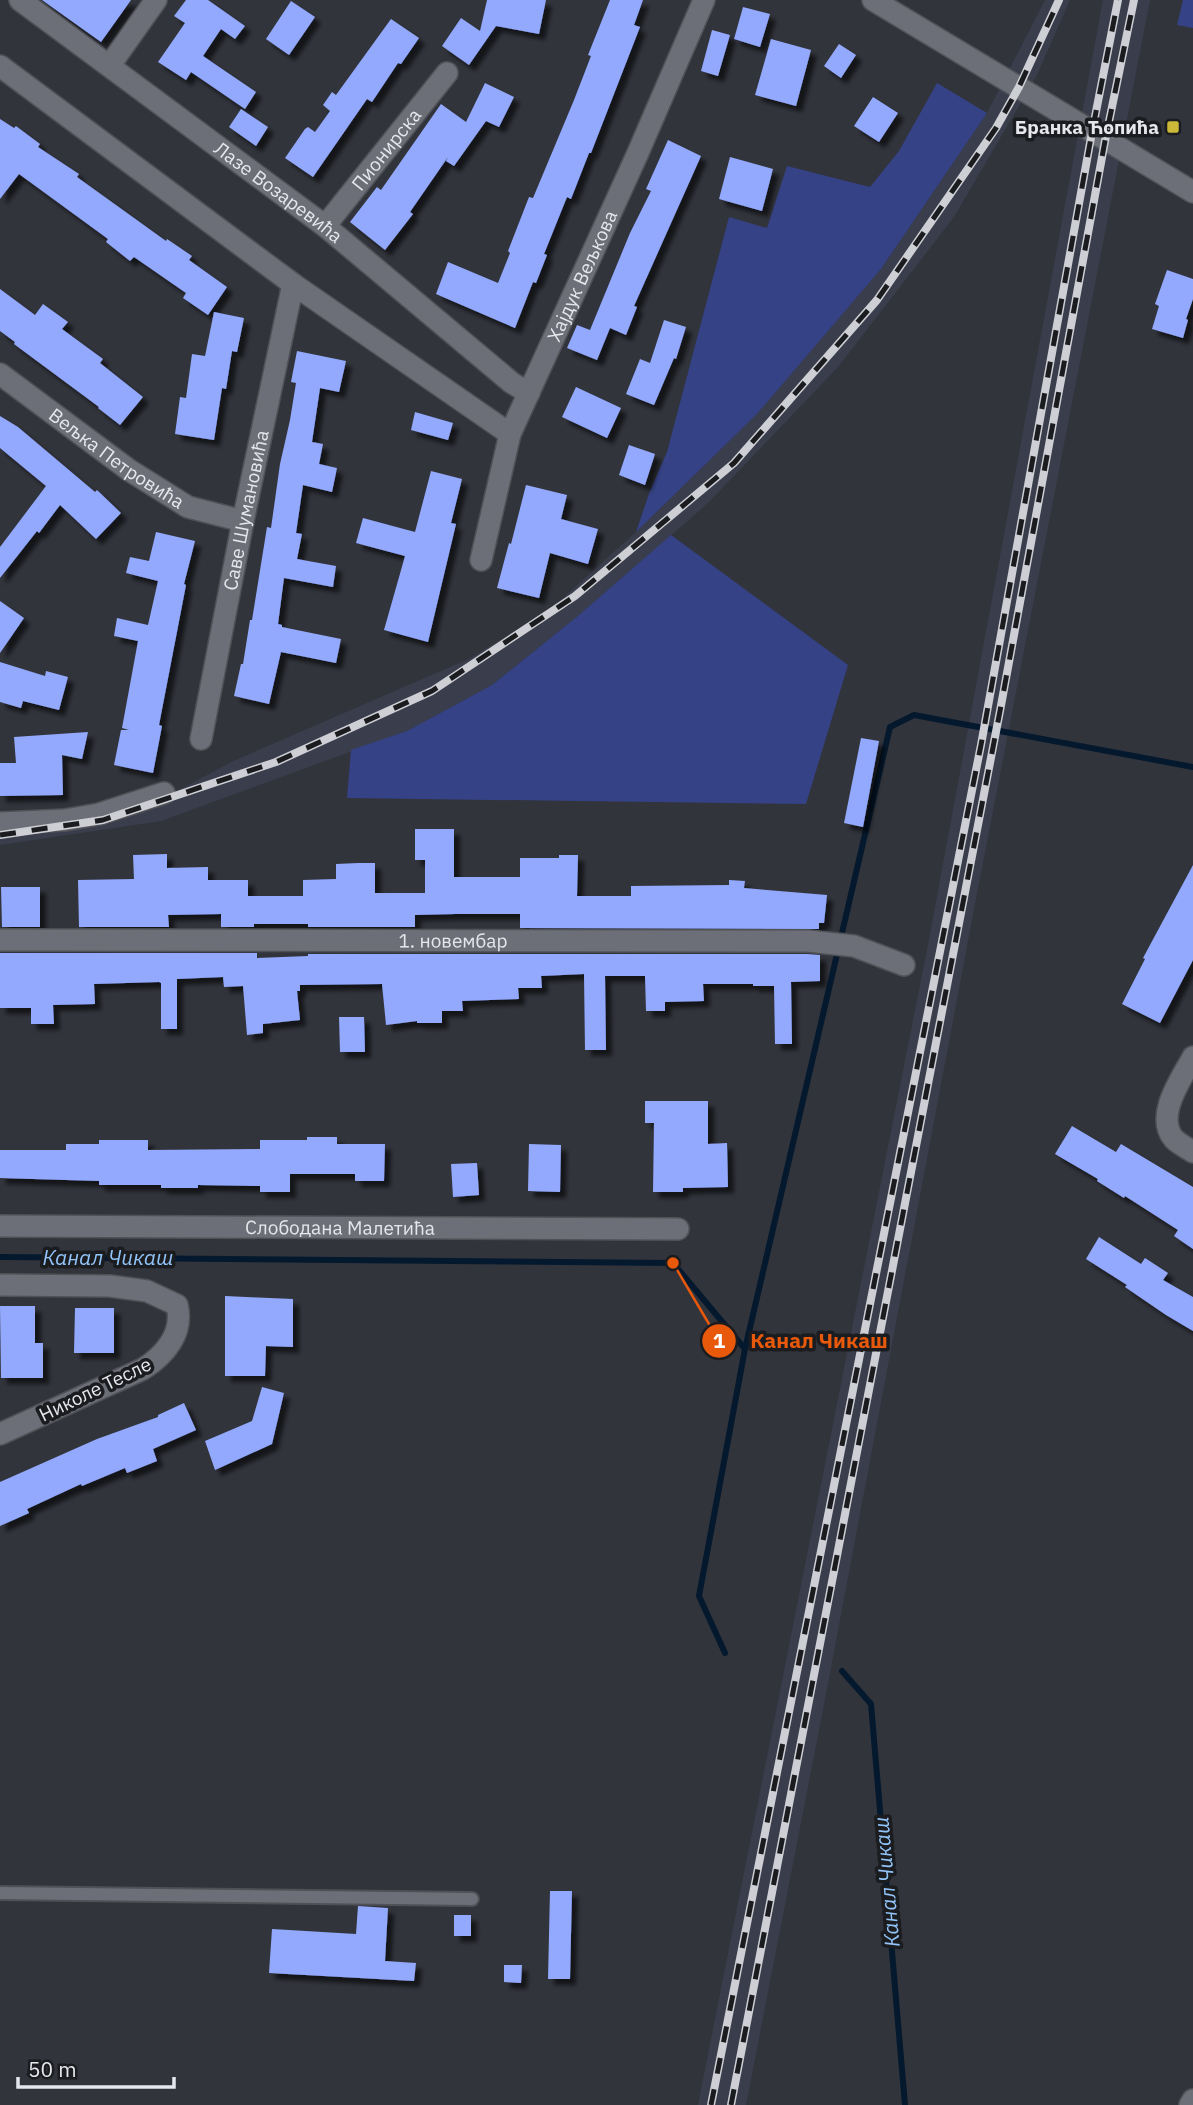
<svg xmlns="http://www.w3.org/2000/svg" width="1193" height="2105" font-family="'IBM Plex Sans',sans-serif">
<defs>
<filter id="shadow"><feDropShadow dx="6" dy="6" stdDeviation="2" flood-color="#0009"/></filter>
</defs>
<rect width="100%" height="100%" fill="#32343c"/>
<path fill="#3a3e4c" d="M1045,0H1070L1037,75L954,217L838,367L707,504L579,615L492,685L407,731L161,821L0,845V828L145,804L185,787L231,762L471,658L553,607L636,532L757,414L881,269L987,113Z
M1103,0H1150L974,909L826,1694L746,2105H698L928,945Z"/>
<path fill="#354285" d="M1183,0H1193V28L1177,25Z
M937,83L987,113L881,269L757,414L636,532L650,491L667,452L729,217L767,228L787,166L870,187L899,151Z
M671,535L848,665L806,804L347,798L351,750L407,731L492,685L579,615Z"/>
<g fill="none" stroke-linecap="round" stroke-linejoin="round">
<path stroke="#05192e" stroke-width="6" d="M0,1257L673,1263L745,1349L699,1596L725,1653
M745,1349L890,727L914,715L1193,767
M842,1671L871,1704L905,2105"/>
</g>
<path fill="#93a9fd" filter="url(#shadow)" d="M42,0H131L101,42Z
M186,0H208L245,26L235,39L221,29L203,56L256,92L245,109L191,72L186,80L158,62L185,23L174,16Z
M487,0H546L539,34L496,26L469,65L442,46L461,18L480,31Z
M610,0H643L634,25L640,27L591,153H589L571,199L567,197L544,254L547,255L536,283L533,282L515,328L436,294L448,262L498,283L510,253L508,251L529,197L533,198L574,100L591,56L588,55Z
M291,1L315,17L289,55L266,39Z
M743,7L770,14L760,47L734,39Z
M391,19L419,38L401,64L398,63L372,102L367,99L313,177L285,158L305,129L308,127L315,132L330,111L323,105L332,92L336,95Z
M712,30L730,35L718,76L701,71Z
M771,39L811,50L796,106L755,95Z
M839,44L856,55L841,78L824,66Z
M485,83L514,97L499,127L486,121L454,166L446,161L448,157L410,212L413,214L385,250L350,222L377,187L381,190L441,104L466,122Z
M873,97L898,113L879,142L854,126Z
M241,109L268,127L256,146L229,127Z
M0,119L14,128L16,126L40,144L38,147L79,174L77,177L166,241L167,239L192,256L189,260L227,287L208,315L183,298L186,293L134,257L130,261L106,242L108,239L19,174L0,199Z
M668,140L701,156L634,306L637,307L626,335L610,328L597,360L567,348L577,325L590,330L630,233L651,191L646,189Z
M730,157L773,169L762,211L719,199Z
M1167,270L1193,279V299L1186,319L1188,320L1183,338L1152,329L1159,306L1155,304Z
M0,289L35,315L43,304L68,322L62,329L103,359L100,363L143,397L120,425L98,408L99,407L14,344L15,342L0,331Z
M214,312L244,318L237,352L232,351L226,389L222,388L214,440L175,434L180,397L186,398L192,354L205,356Z
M664,320L686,327L676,359L674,358L654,405L626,394L640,359L650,363Z
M297,351L346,361L339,392L320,388L312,442L323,444L319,464L337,468L332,492L303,485L296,533L302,534L297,559L336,566L333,587L284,578L278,624L282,625V627L341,639L336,663L281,652L269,704L234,696L241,664H243L250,620H252L267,527L271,528L280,464L290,420L296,383L291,382Z
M576,387L621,408L607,438L562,417Z
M415,412L453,423L448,440L411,430Z
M0,416L18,427L95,492L97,490L121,513L96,539L60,505L39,533L37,531L0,578V547L46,486L0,448Z
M629,445L655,454L645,485L619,475Z
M431,471L462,479L451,523L456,524L428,642L384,630L405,556L356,543L363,518L415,532Z
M526,485L567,495L561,519L598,529L588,564L550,553L539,598L497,588L509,543L511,544Z
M156,532L195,541L184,584L186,585L159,725L162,726L153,773L114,765L121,730H129L122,728L138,641L114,636L117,618L148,625L158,581L126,573L130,557L149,561Z
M0,601L24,618L0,653Z
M0,662L45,676L46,671L68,677L59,710L23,701L21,708L0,702Z
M88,732L82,759L62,755L63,795L0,796V763H16L14,737Z
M861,738L879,741L863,827L844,823Z
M415,829H454V877H520V858H559V855H578L577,896H631V886L729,885V880L745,881L744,888L827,895L824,923H819V929L520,928V914H455L415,915V927H308V924H254V927H221V914L168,915L169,927H79L78,880L134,879L133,855L167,854V868L208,867V880H248V896H303V880L336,879V864L358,863H375V893H425V860H415Z
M1193,865V960L1160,1023L1122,1004L1145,959L1143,958Z
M1,887H40V927H2Z
M0,953H257V958L308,956V954H807L820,955V981L791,982L792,1044H775L774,986H753V984H703L704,1001L665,1002V1011H646L645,976H605L606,1050H585L584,974L541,976L542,988H518L519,999L462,1001L463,1011H442V1023H417V1021L386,1025L382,984L300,985V991H297L300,1020L263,1024V1033L247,1035L243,986L224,987L223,977L177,979V1029H161V983L159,982L94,984L95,1004L53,1005L54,1024H31V1008H0Z
M339,1017H364L365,1052H340Z
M645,1101H708V1144L727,1143L728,1187L683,1188V1192H653L654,1123H645Z
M1072,1126L1116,1152L1121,1144L1193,1187V1249L1174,1236L1178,1230L1125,1196L1124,1198L1097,1181L1098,1179L1055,1154Z
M307,1137H337V1144H385L384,1181H355V1174H290V1192H260V1186L198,1185V1188H161V1185H99V1181L0,1178V1150H66V1144H99V1140H148V1150L260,1149V1140H307Z
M529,1144L561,1145L560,1192L528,1191Z
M477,1163L479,1195L453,1197L451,1164Z
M1099,1237L1141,1264L1145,1258L1168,1273L1163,1280L1193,1297V1331L1166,1315L1125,1287L1127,1285L1086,1259Z
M225,1296L293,1299V1347L266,1346L265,1376H225Z
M0,1306H35V1343H43V1378H1Z
M75,1308H114V1353H74Z
M262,1387L284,1393L272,1444L215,1470L205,1441L252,1421Z
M184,1403L196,1430L153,1449L157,1461L127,1473L125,1468L82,1486L81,1484L27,1509L29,1513L0,1526V1482L97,1439L158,1417V1415Z
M550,1891H572L570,1979H548Z
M358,1906L388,1908L385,1961L416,1963L414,1981L269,1973L272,1929L356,1934Z
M454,1915H471V1936H454Z
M504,1965H522L521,1983L504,1982Z"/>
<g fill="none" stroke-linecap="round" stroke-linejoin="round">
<defs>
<path id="lane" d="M0,1893L472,1899"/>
<g id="street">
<path id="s1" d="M20,0L325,226L512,383L529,393"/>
<path d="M873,0L1193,192"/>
<path d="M110,65L156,0"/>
<path d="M0,66L293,284L510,434"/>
<path id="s2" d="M325,226L447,73"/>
<path id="s3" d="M0,374L129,470L188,507L243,521"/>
<path id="s4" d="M481,560L510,434L637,155L704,0"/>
<path id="s5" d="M201,739L243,521L293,284"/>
<path d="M0,823L65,820L99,814L164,793"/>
<path id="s6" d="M0,940L808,941L854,946L904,965"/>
<path d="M1193,1057C1182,1078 1154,1116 1174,1139C1179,1144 1187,1148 1193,1152"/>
<path id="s7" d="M0,1226L678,1229"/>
<path d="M0,1285L110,1286L147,1291L177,1305C184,1333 165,1355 143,1369L0,1434"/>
<path d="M1190,2105L1193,2100"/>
</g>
</defs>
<use href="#lane" stroke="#4f5157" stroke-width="16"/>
<use href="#street" stroke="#4f5157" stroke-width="24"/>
<use href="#lane" stroke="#6d6f78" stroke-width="12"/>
<use href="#street" stroke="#6d6f78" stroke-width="21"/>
<defs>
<path id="rail" d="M0,835L103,820L276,762L432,691L575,596L734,463L877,300L996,128L1019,87L1059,0
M711,2105L981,745L1092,132L1118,0
M731,2105L1000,711L1105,141L1134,0"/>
</defs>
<use href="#rail" stroke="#cdcfd4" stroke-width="8"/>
<use href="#rail" stroke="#1b1c1f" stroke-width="5" stroke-dasharray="16" stroke-linecap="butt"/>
</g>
<rect fill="#ccb939" stroke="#1b1c1f" stroke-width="2.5" x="1166" y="120" width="14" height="14" rx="3.5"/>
<g text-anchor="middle" stroke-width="7" stroke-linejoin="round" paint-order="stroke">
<g font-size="19" font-weight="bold" fill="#e5e7ec" stroke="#1b1c1f" text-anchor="end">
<text x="1159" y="134">Бранка Ћопића</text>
</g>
<g font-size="19" fill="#e5e7ec" stroke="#1b1c1f">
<text dy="7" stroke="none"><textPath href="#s2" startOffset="98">Пионирска</textPath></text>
<text dy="7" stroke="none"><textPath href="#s1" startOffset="322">Лазе Возаревића</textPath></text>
<text dy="7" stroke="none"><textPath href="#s4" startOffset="303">Хајдук Вељкова</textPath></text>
<text dy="7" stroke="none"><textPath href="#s3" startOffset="144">Вељка Петровића</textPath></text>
<text dy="7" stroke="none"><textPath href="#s5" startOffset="233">Саве Шумановића</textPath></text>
<text dy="7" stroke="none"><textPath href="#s6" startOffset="453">1. новембар</textPath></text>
<text dy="7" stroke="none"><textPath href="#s7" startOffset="340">Слободана Малетића</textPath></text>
<text transform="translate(95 1389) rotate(-26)" y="7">Николе Тесле</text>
</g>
<g font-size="21" font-style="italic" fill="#92c4f9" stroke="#1b1c1f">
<text x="108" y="1265">Канал Чикаш</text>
<text transform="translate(887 1882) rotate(-95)" y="7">Канал Чикаш</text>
</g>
</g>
<path fill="none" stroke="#e8590c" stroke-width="2.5" d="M673 1263L719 1341"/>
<g fill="#e8590c" stroke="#1b1c1f" stroke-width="2.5">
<circle cx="673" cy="1263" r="7"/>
<circle cx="719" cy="1341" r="18"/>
</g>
<g font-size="21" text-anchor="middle" font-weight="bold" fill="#fff">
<text x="719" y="1348">1</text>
</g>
<g font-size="21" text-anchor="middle" font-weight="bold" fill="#e8590c" stroke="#1b1c1f" stroke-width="7" stroke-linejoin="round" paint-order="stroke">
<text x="819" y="1348">Канал Чикаш</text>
</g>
<path d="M18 2077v10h156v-10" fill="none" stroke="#e5e7ec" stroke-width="3.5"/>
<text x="28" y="2077" font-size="21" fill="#e5e7ec" stroke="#1b1c1f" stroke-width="5" paint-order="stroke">50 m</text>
</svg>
